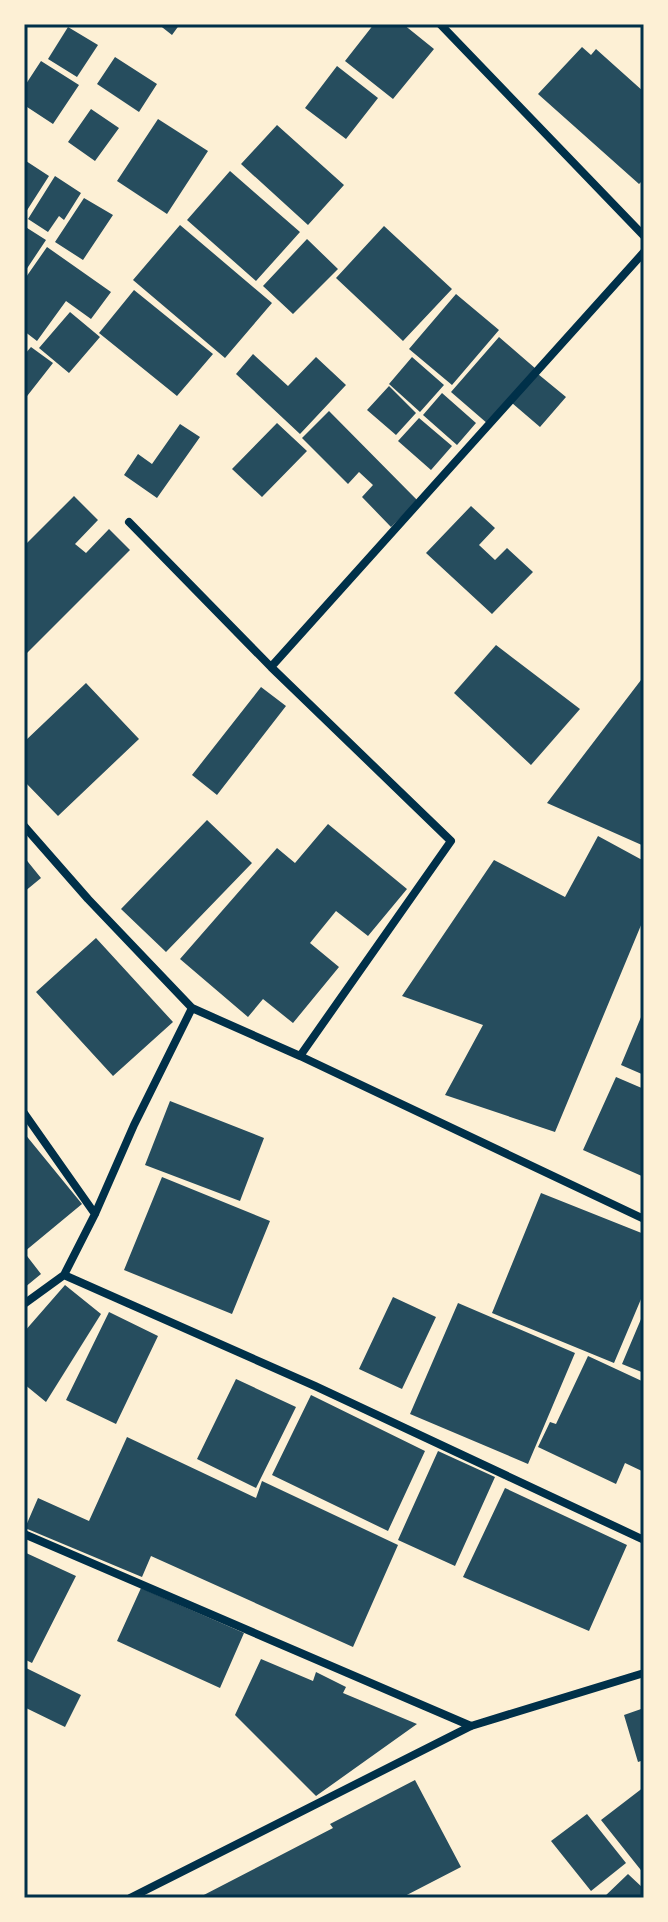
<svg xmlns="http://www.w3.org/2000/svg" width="668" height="1922" font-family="Inter,sans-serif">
<rect width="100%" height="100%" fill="#fdf0d5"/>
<path fill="#264d5e" d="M158,24H180L172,35Z
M374,24H403L434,49L393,99L345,61Z
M68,27L98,45L77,77L48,59Z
M582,47L591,55L596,49L644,92V179L639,184L538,94Z
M115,57L157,84L139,112L97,84Z
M41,61L79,85L53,124L24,105V87Z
M337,66L378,98L346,139L305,108Z
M91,109L119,128L95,161L68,142Z
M158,119L208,151L167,214L117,181Z
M277,125L344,185L308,225L241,164Z
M26,161L49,176L24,215V164Z
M230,171L300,232L256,281L187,220Z
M55,176L81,193L64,220L59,216L48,232L28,219Z
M84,198L113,215L83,260L55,242Z
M180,225L272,303L225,358L133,280Z
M24,226L46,240L24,273Z
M384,226L452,289L403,341L336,278Z
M307,239L338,269L293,314L263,286Z
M47,247L111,292L91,319L66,301L37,341L24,331V280Z
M134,290L213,354L177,396L99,333Z
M456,294L499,330L452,385L409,349Z
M70,312L100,337L69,373L39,348Z
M499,337L536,369L488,424L451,392Z
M31,347L53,363L24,400V355Z
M253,354L288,386L316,357L346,385L300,434L236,374Z
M412,357L444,385L420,412L389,384Z
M538,374L566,397L540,427L512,403Z
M389,386L416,413L396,435L367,410Z
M442,393L476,423L457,445L423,415Z
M329,411L418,501L391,527L362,497L373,485L359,472L348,484L302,438Z
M419,418L452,446L431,470L398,441Z
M277,423L307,451L262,497L232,469Z
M180,424L200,437L157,498L124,475L138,454L152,464Z
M74,496L98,520L75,544L86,553L109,529L130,550L24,656V546Z
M471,506L495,528L479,545L495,560L507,548L533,572L492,614L426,553Z
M496,645L580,709L531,765L454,693Z
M641,680L644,682V846L547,803Z
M86,683L139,739L58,816L24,781V742Z
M261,687L286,706L217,795L192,775Z
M207,820L252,863L166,952L121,909Z
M328,824L407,889L368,936L336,911L310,943L339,967L293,1023L263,999L248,1017L180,959L277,848L295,863Z
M598,836L644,861V918L555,1132L445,1095L483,1025L402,996L494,860L565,897Z
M24,857L41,878L24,892Z
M96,938L173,1022L113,1076L36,992Z
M644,1010V1075L621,1065Z
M616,1077L644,1089V1177L583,1150Z
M170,1101L264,1138L240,1201L145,1165Z
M24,1133L82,1204L24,1252Z
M162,1177L270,1221L232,1314L124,1270Z
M541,1193L644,1234V1292L614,1363L492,1313Z
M24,1252L41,1274L24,1288Z
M65,1285L101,1314L46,1402L24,1384V1332Z
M393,1297L436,1317L402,1389L359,1369Z
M458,1303L575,1353L528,1464L410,1414Z
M109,1312L158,1336L116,1424L66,1400Z
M644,1312V1373L622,1364Z
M588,1356L644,1382V1472L625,1463L616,1484L538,1447L550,1422L556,1424Z
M236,1379L296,1407L256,1488L197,1459Z
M311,1395L425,1451L388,1531L272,1475Z
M127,1437L256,1498L262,1481L398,1545L353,1647L151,1556L142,1577L25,1528L38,1498L89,1521Z
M438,1451L495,1477L455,1566L398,1540Z
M505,1488L627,1545L589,1631L463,1577Z
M24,1552L76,1576L32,1663L24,1659Z
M141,1588L244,1633L220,1688L117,1641Z
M261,1659L313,1681L316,1672L346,1687L343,1693L417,1724L316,1796L235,1715Z
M24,1667L81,1695L65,1727L26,1708L24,1712Z
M644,1708V1760L638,1762L624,1715Z
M415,1780L461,1867L401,1898H198L333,1828L330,1824Z
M644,1787V1874L601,1820Z
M587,1814L626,1863L591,1891L551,1841Z
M628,1874L644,1889V1898H603Z"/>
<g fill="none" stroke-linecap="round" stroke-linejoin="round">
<path stroke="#003049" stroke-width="8" d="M440,24L644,236
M129,522L271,667L451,841L300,1056
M271,667L644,252
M24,826L88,899L192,1008L300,1056L644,1219
M24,1113L95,1214
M64,1275L95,1214L134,1125L192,1008
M24,1304L64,1275L315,1386L644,1540
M24,1534L471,1726
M130,1898L471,1726L644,1673"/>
</g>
<rect width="668" height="1922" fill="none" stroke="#fdf0d5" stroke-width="52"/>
<rect x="26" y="26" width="616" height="1870" fill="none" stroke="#003049" stroke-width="3"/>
</svg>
